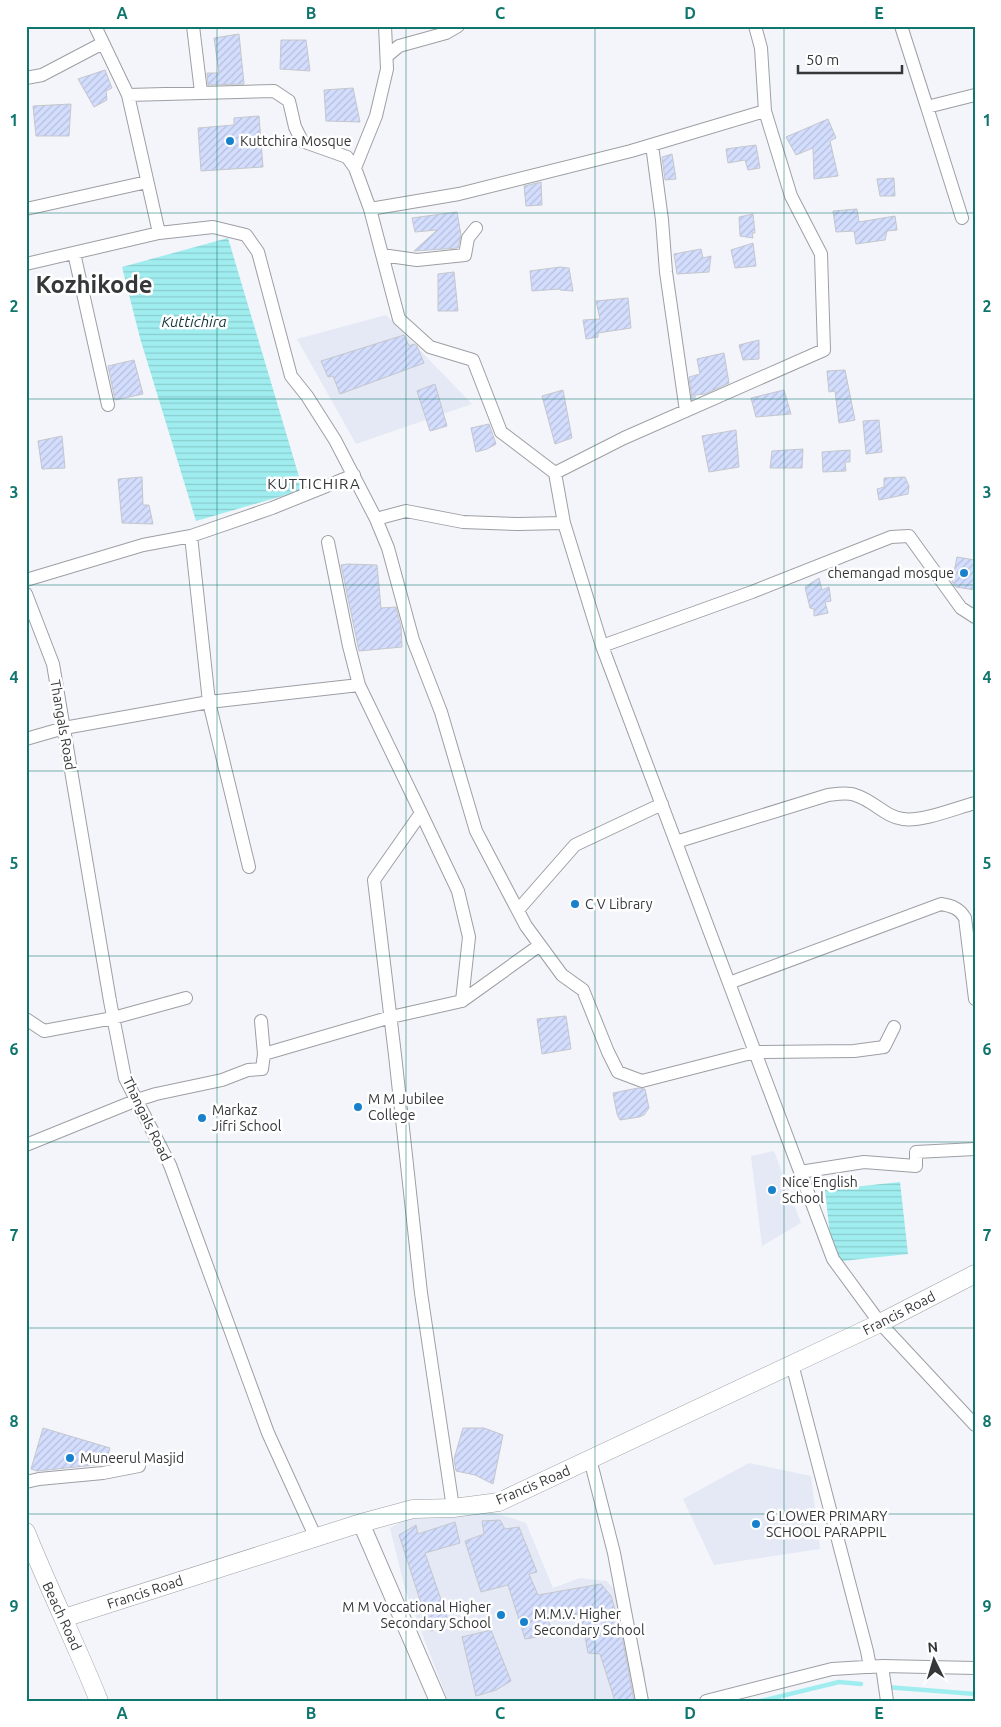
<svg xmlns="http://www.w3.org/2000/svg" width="1001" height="1727" font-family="Ubuntu,sans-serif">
<defs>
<pattern id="water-rules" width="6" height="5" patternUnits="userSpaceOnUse" patternTransform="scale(1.25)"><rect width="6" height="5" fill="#a0edef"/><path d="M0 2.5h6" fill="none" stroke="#8accce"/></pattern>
<pattern id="building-hatch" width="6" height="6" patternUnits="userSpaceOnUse" patternTransform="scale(1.25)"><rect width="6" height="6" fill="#d3ddfd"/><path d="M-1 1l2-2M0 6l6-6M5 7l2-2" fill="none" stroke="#b6beda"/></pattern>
</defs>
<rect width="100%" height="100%" fill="#f3f5fa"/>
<path fill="#e4e9f5" d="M386,315L472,404L356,444L297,339Z
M774,1151L801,1223L762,1246L751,1156Z
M749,1463L811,1476L820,1549L714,1565L683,1499Z
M490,1512L512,1518L526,1523L553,1588L580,1578L607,1581L627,1605L645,1672L644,1701H448L405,1589L390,1528L412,1516L443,1517Z"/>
<path fill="url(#water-rules)" d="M228,238L303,490L196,521L140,338L122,267Z
M900,1182L908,1254L833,1262L825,1190Z"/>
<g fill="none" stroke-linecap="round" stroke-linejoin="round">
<path stroke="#a0edef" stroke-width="4.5" d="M886,1687L975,1694
M761,1701L839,1682L861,1684"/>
</g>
<path fill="url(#building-hatch)" stroke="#c5c7cc" d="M239,34L244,84L208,85L207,73H219L214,38Z
M281,40H306L310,71L280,69Z
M105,70L112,88L106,91L107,100L94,107L78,79Z
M353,88L360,122L326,121L324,90Z
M71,104L69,136H36L33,106Z
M259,116L263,167L201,171L198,128L234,125V118Z
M828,119L836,138L830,141L838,176L814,179L813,148L796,155L786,137Z
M756,145L760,168L748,170L745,160L728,163L726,149Z
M672,154L676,179L665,180L662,157Z
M894,178L895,196H880L877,179Z
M541,182L542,205L526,206L524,186Z
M857,209L859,222L895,216L897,230L887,231L885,240L856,244L854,231L836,232L833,211Z
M457,212L461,235L458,248L414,251L437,230L415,232L412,218Z
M753,214L755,233H752L753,238L740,236L739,217Z
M753,243L756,266L735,268L731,250Z
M701,249L703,258L711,256L709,272L677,274L674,254Z
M560,267L569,268L573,291L560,290V289L532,291L530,271Z
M454,272L458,311H438V274Z
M628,298L631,328L598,333V337L586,339L583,320L600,319L596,301Z
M404,335L409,346L414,344L417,346L424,363L340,394L333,376L328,377L321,361Z
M759,340V359L743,360L739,345Z
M724,353L729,383L705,394L695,395V398L692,399L689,377L700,374L697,359Z
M134,360L143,394L115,400L108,366Z
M845,370L855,420L839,423L835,391L829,392L827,371Z
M435,384L447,426L430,431L417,391Z
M563,390L572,438L555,444L542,396Z
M784,390L791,414L756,417L751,398Z
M879,420L882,452L866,454L863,421Z
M489,424L496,444L487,449L476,452L471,428Z
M736,430L739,467L709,472L702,436Z
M62,436L65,468L42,469L38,441Z
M803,449L802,468H770L772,451Z
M850,450V462H845L846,471L823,472L822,452Z
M142,477L143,505H149L153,524L122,523L118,479Z
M905,477L909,486L908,494L879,500L877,489L884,487V478Z
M957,557L975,560V590L956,587L952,582Z
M348,564L377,565L381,608L396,607L401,627L402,647L359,651L341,565Z
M819,578L822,590L829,587L831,601L825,602L828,613L814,616V609L810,608L805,587Z
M566,1016L571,1049L542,1054L537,1019Z
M638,1088L645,1089L649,1108L644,1115L639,1117L620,1120L617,1114L613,1093Z
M43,1428L110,1448L105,1464L37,1471L31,1469Z
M463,1428H484L503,1435L493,1484L475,1475L456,1471L454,1459Z
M500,1520L505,1529L519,1527L537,1572L529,1574L538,1595L601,1584L611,1596L621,1631L634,1701H615L600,1654L588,1653L581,1614L547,1618L554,1634L525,1639L508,1585L481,1592L465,1541L484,1534L482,1521Z
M455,1522L460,1543L425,1553L450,1626L430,1631L399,1535L416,1525L418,1534Z
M491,1630L511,1681L496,1690L476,1696L462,1637Z"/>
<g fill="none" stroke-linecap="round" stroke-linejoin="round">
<defs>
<path id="minor" d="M193,26L201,92
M901,26L927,107L975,95
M387,56L399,46L446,33L458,26
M26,78L42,75L103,43
M128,95L274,91L289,101L295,127L302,141L347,157L355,168L370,209L399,319L430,347L473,360L501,432L555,473L564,523L602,646L833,1259L880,1323L975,1425
M927,107L962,218
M652,145L662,220L666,272L686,411
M355,168L376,116L387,69L385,26
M26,209L147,182
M370,209L459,194L631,151L765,111
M159,233L213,227L246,235L258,252L291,376L307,396L335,440L376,519L388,548L413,640L441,712L476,831L526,926L562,975L583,990L608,1052L618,1072L642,1081L755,1052L854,1051L884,1047L894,1027
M74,253L108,405
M382,255L417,260L465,255L468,238L476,228
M26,264L159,233L128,95L95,26
M555,473L624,438L824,350L821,254L791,196L765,111L761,48L755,26
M376,519L406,511L463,522L518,524L564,523
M191,536L209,702L359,685L421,813L374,880L395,1055L421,1293L453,1508
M328,542L349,646L359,685
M26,580L143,545L191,536L272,508L354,475
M26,594L53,664L110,1001L125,1078L170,1165L268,1433L316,1538
M602,646L752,592L891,537L909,536L961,608L975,617
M26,739L64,728L209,702L249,867
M421,813L458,891L469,937L462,1001
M676,842L828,795C837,794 847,792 855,795C873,800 885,817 903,819C922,822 956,808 975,803
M518,910L575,845L662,804
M729,983L941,904C952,906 959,908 965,918L975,999
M26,1019L44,1031L113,1018L186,998
M264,1054L391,1017L462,1001L540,945
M26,1145L137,1100L156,1094L222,1080L248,1070L262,1069L264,1054L261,1021
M800,1172L864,1162L916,1166V1152L975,1149
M792,1364L867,1651L870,1667
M590,1459L614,1553L642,1701
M26,1482L39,1479L103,1473L139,1466
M882,1666L887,1701
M706,1701L832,1669L882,1666L975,1668"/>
<path id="tertiary" d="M361,1523L438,1701"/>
<path id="secondary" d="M26,1532C49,1589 76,1644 99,1701
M64,1618L361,1523L413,1509L453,1508L499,1502L880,1323L975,1274"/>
</defs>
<use href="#minor" stroke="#9d9fa4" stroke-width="14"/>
<use href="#tertiary" stroke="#9d9fa4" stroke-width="18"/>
<use href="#secondary" stroke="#9d9fa4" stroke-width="19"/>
<use href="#minor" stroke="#fff" stroke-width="12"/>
<use href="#tertiary" stroke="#fff" stroke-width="16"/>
<use href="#secondary" stroke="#fff" stroke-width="18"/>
</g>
<path fill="none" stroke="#0f766e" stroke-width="1" stroke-opacity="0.55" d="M217,26V1701M406,26V1701M595,26V1701M784,26V1701M26,213H975M26,399H975M26,585H975M26,771H975M26,956H975M26,1142H975M26,1328H975M26,1514H975"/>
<g fill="#1881cb" stroke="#fff" stroke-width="2">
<circle cx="230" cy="141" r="5"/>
<circle cx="964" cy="573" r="5"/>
<circle cx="575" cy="904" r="5"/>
<circle cx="358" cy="1107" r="5"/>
<circle cx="202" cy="1118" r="5"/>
<circle cx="772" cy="1190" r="5"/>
<circle cx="70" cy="1458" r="5"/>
<circle cx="756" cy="1524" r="5"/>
<circle cx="501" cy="1615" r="5"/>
<circle cx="524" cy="1622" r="5"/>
</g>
<g text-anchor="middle" stroke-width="5" stroke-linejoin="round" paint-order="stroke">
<g font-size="14" fill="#363739" stroke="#fff" text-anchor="start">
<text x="240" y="146">Kuttchira Mosque</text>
<text x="954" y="578" text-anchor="end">chemangad mosque</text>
<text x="585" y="909">C V Library</text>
<text x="368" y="1104">M M Jubilee<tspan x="368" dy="16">College</tspan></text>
<text x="212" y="1115">Markaz<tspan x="212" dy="16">Jifri School</tspan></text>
<text x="782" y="1187">Nice English<tspan x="782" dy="16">School</tspan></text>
<text x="80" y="1463">Muneerul Masjid</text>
<text x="766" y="1521">G LOWER PRIMARY<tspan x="766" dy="16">SCHOOL PARAPPIL</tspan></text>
<text x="491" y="1612" text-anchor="end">M M Voccational Higher<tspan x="491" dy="16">Secondary School</tspan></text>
<text x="534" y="1619">M.M.V. Higher<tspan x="534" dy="16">Secondary School</tspan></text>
</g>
<g font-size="14" fill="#363739" stroke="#fff">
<text transform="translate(63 725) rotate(80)" y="5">Thangals Road</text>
<text transform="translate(147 1119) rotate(64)" y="5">Thangals Road</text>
<text transform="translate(899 1313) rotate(-27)" y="5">Francis Road</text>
<text transform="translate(533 1485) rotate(-23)" y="5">Francis Road</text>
<text transform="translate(145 1592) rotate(-18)" y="5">Francis Road</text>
<text transform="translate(62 1616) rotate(65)" y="5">Beach Road</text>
</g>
<g font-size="15" font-style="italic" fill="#103637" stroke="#fff">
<text x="194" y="327">Kuttichira</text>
</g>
<g font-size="15" letter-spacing="1" fill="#363739" stroke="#fff">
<text x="314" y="489">KUTTICHIRA</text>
</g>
<g font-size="24" font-weight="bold" fill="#363739" stroke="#fff">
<text x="94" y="293">Kozhikode</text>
</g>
</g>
<rect width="1001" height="1727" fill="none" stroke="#ffffff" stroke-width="55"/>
<g transform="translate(934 1660) rotate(355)" stroke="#ffffff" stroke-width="4" paint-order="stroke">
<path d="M0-4L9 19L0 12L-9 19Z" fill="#363739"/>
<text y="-8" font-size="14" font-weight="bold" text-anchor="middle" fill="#363739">N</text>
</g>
<path d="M798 65v8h104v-8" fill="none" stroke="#363739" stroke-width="2.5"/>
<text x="806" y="65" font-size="15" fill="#363739" stroke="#ffffff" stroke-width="4" paint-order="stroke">50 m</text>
<rect x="28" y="28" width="946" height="1672" fill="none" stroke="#0f766e" stroke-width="2"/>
<g font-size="16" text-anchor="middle" font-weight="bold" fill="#0f766e">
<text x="122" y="19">A</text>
<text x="311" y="19">B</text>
<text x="500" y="19">C</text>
<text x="690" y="19">D</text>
<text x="879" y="19">E</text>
<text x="14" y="126">1</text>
<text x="987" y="126">1</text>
<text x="14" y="312">2</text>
<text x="987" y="312">2</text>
<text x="14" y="498">3</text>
<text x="987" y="498">3</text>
<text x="14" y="683">4</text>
<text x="987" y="683">4</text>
<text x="14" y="869">5</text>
<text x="987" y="869">5</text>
<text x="14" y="1055">6</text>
<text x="987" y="1055">6</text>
<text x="14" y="1241">7</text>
<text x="987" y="1241">7</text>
<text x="14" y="1427">8</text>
<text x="987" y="1427">8</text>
<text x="14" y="1612">9</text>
<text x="987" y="1612">9</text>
<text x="122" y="1719">A</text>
<text x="311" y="1719">B</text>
<text x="500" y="1719">C</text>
<text x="690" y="1719">D</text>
<text x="879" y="1719">E</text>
</g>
</svg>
